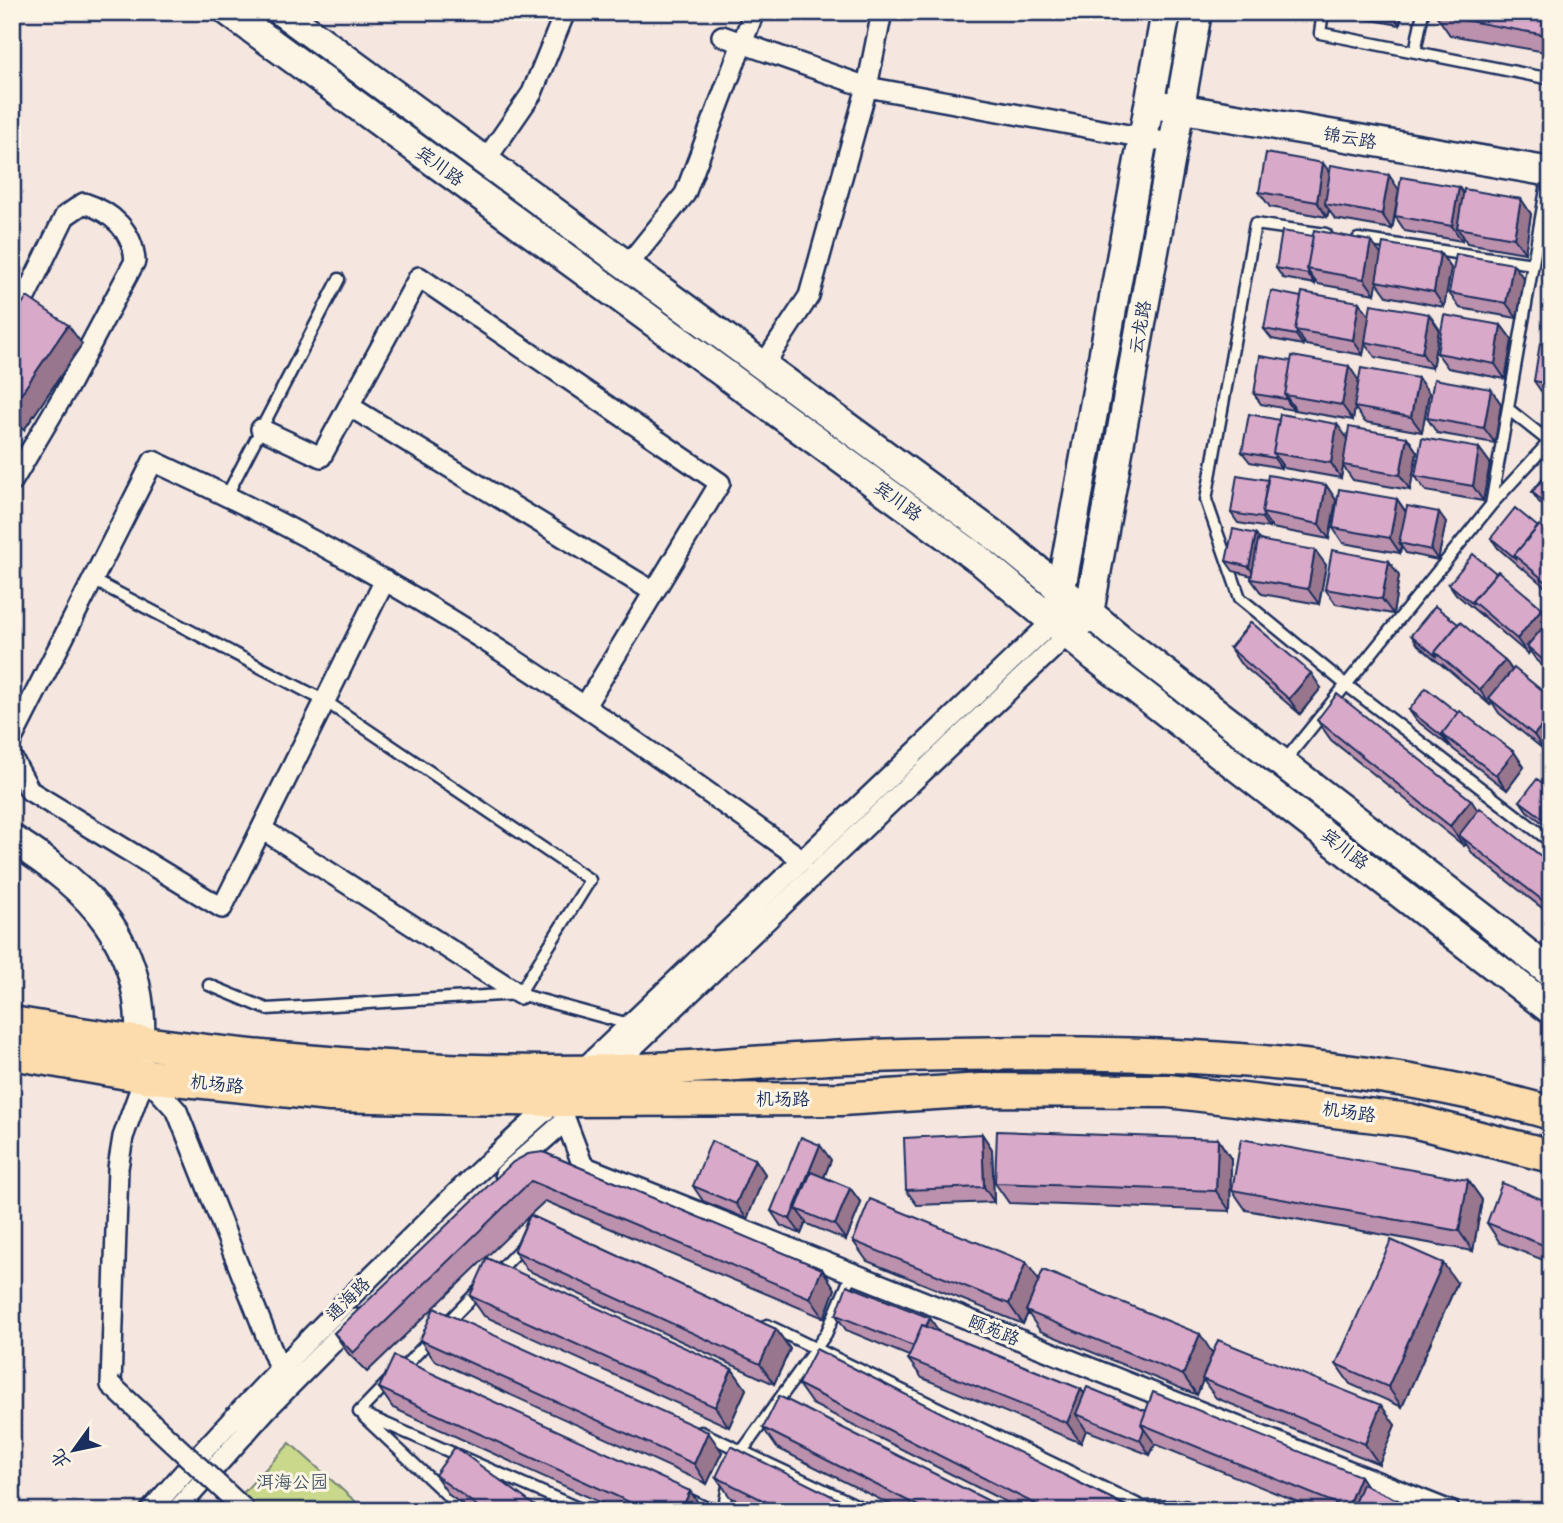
<svg xmlns="http://www.w3.org/2000/svg" width="1563" height="1523" font-family="'Balsamiq Sans','LXGW WenKai TC',sans-serif">
<rect width="100%" height="100%" fill="#f5e6df"/>
<filter id="ink" filterUnits="userSpaceOnUse"><feTurbulence type="fractalNoise" baseFrequency=".0143" numOctaves="2"/><feDisplacementMap in="SourceGraphic" scale="14" xChannelSelector="R" yChannelSelector="G"/><feConvolveMatrix kernelMatrix="1 2 1 2 8 2 1 2 1" color-interpolation-filters="sRGB"/></filter>
<g filter="url(#ink)">
<path fill="#cad88c" stroke="#728475" stroke-width="2" d="M290,1443L366,1511H226Z"/>
<g fill="none" stroke-linecap="round" stroke-linejoin="round">
<defs>
<path id="lane" d="M1323,12L1320,33L1551,79
M1415,52L1423,12
M1326,234L1255,224L1206,500L1240,598L1345,684L1551,842
M1358,239L1533,264
M1508,409L1551,443
M227,495L339,279
M1491,505L1549,172
M93,580L325,701L590,880L519,994L267,1009L209,985
M1283,763L1491,505L1549,442
M519,994L629,1024
M495,1275L523,1246
M445,1325L479,1290
M767,1325L1143,1507L1185,1506L1194,1511
M399,1372L432,1338
M359,1412L388,1382
M359,1412L585,1511
M364,1417L464,1511
M701,1432L869,1511
M740,1454L826,1334L852,1274
M688,1499L713,1511
M723,1511L729,1481"/>
<path id="street" d="M722,36L867,87L1156,140
M485,161L532,93L565,12
M627,266L685,194L754,12
M12,324L65,216L84,203C112,212 133,231 135,261L67,389L12,482
M763,366L809,296L867,87L882,12
M349,406L654,592
M261,429L321,457L419,277L720,483L585,706
M12,739L153,461C232,497 309,537 384,580C530,663 666,763 803,860
M12,758L30,791L222,908L385,580
M262,829L519,994
M581,1071L1053,621
M608,1071L1068,634
M145,1076L177,1111L283,1378
M505,1174L565,1121
M111,1385L118,1168L123,1137L145,1076L143,1065
M150,1511C228,1421 310,1336 395,1253C448,1201 501,1148 558,1100L583,1166L1450,1511
M176,1511L267,1409L356,1319"/>
<path id="secondary" d="M229,12L981,561L1095,657L1551,1010
M282,12L1002,541L1122,640L1486,920L1551,973
M1160,105L1551,172
M1058,605L1166,12
M1077,625L1089,613L1197,12
M12,839C93,891 145,943 140,1045"/>
<path id="primary" d="M12,1023C212,1057 413,1077 616,1071C701,1068 786,1059 872,1056C1098,1049 1332,1050 1551,1113
M12,1053L145,1076L330,1095L558,1100L841,1099L982,1090L1168,1091L1409,1120L1551,1156"/>
</defs>
<use href="#lane" stroke="#1b2f5e" stroke-width="15"/>
<use href="#street" stroke="#1b2f5e" stroke-width="24"/>
<use href="#secondary" stroke="#1b2f5e" stroke-width="33"/>
<use href="#primary" stroke="#1b2f5e" stroke-width="37"/>
<use href="#lane" stroke="#fcf5e5" stroke-width="10"/>
<use href="#street" stroke="#fcf5e5" stroke-width="19"/>
<use href="#secondary" stroke="#fcf5e5" stroke-width="28"/>
<use href="#primary" stroke="#fcdcac" stroke-width="32"/>
<defs>
<path id="street-bridge" d="M111,1385L246,1511"/>
</defs>
<use href="#street-bridge" stroke="#1b2f5e" stroke-width="24" stroke-linecap="butt"/>
<use href="#street-bridge" stroke="#fcf5e5" stroke-width="19"/>
</g>
<path fill="#bb91ad" stroke="#1b2f5e" stroke-width="2" d="M1342,12H1402L1400,25L1344,15Z
M1551,12V53L1450,35L1436,15Z
M1330,173L1399,190L1463,193L1521,199L1531,214L1525,253L1467,243L1463,236L1462,241L1405,231L1395,216L1392,229L1335,219L1329,210L1327,217L1270,207L1259,192Z
M1440,253L1451,268L1444,307L1387,296L1377,282L1375,294L1318,284L1315,281V284L1283,278L1276,268L1381,255Z
M1513,264L1524,279L1517,318L1460,308L1449,293Z
M1429,314L1439,329L1432,368L1375,357L1365,343L1363,355L1306,345L1304,342L1303,345L1272,339L1264,329L1369,316Z
M12,318L82,344L24,430L12,423Z
M1501,325L1512,340L1505,379L1448,368L1437,353Z
M1551,345V393L1541,391L1534,381Z
M1418,378L1429,393L1422,432L1365,422L1355,408L1353,420L1295,410L1293,406V410L1261,404L1254,394L1359,381Z
M1491,389L1501,404L1495,443L1437,433L1427,418Z
M1407,437L1417,452L1410,490L1353,480L1343,466L1341,478L1284,468L1282,465L1281,468L1250,462L1242,452L1347,439Z
M1479,448L1490,463L1483,501L1426,491L1415,476Z
M1551,469V512L1539,502L1532,492Z
M1268,480L1326,485L1336,500L1329,539L1272,528L1270,525L1269,528L1238,523L1231,513Z
M1397,499L1406,512L1446,522L1438,560L1406,553L1401,546L1400,553L1343,543L1333,528Z
M1538,527L1551,534V592L1523,568L1522,569L1498,548L1491,538Z
M1260,540L1326,565L1319,604L1262,594L1251,579L1252,576L1233,571L1226,561Z
M1389,561L1399,576L1393,614L1336,604L1325,589Z
M1449,584L1549,619L1551,618V673L1537,661L1530,651L1528,654L1481,614V615L1456,594Z
M1458,624L1505,660L1512,670L1551,698V750L1548,746L1544,750L1499,713L1492,702L1490,705L1443,665V666L1418,645L1411,635Z
M1230,648L1321,688L1300,714L1240,663Z
M1409,710L1458,713L1514,752L1524,767L1507,790L1453,749L1450,745L1449,746L1416,720Z
M1317,720L1478,811L1551,864V915L1473,854L1466,844L1464,846L1331,740Z
M1551,789V829L1527,811L1520,801Z
M982,1134L992,1149L994,1202L917,1205L906,1190Z
M1218,1139L1231,1159L1230,1211L1009,1203L995,1183Z
M543,1152L822,1269L835,1289L824,1318L545,1201L530,1215L776,1329L790,1349L774,1384L527,1270L514,1251L529,1216L367,1372L348,1353L334,1333Z
M755,1159L765,1174L747,1219L703,1201L693,1186Z
M831,1160L824,1177L850,1188L861,1203L846,1240L807,1224L806,1222L801,1234L781,1226L771,1211Z
M1468,1180L1482,1200L1473,1251L1246,1210L1232,1190Z
M1551,1203V1263L1500,1243L1487,1223Z
M853,1241L1039,1281L1213,1352L1395,1425L1379,1464L1216,1398L1203,1380L1197,1395L1040,1331L1028,1313L1023,1324L867,1261Z
M1457,1283L1402,1407L1350,1384L1336,1364Z
M470,1296L732,1369L746,1389L729,1427L484,1316Z
M836,1315L939,1332L1081,1389L1084,1394L1146,1411L1360,1476L1367,1487L1422,1511H1320L1155,1444L1150,1455L1086,1430L1081,1443L922,1378L908,1359L909,1356L846,1330Z
M420,1340L722,1452L707,1484L434,1360Z
M798,1384L1135,1511H1024L812,1404Z
M379,1388L690,1491L704,1511H619L393,1408Z
M763,1428L1009,1511H903L777,1448Z
M435,1475L542,1511H471L449,1495Z
M716,1477L862,1511H759L730,1497Z"/>
<path fill="#98768d" stroke="#1b2f5e" stroke-width="2" d="M1391,12H1402L1400,25Z
M1323,163L1334,178L1325,204L1329,210L1327,217L1317,202Z
M1389,175L1399,190L1392,229L1382,214Z
M1459,187L1469,202L1457,228L1463,236L1462,241L1452,226Z
M1521,199L1531,214L1525,253L1514,238Z
M1371,241L1382,256L1375,294L1364,279Z
M1440,253L1451,268L1444,307L1434,292Z
M1513,264L1524,279L1517,318L1506,303Z
M1308,271L1315,281V284L1308,274Z
M1359,302L1370,317L1363,355L1353,340Z
M1429,314L1439,329L1432,368L1422,353Z
M68,325L82,344L24,430L12,414V407Z
M1501,325L1512,340L1505,379L1495,364Z
M1297,332L1304,342L1303,345L1296,335Z
M1349,366L1359,381L1353,420L1342,405Z
M1418,378L1429,393L1422,432L1411,417Z
M1491,389L1501,404L1495,443L1484,428Z
M1286,396L1293,406V410L1286,399Z
M1337,424L1348,439L1341,478L1331,463Z
M1407,437L1417,452L1410,490L1400,475Z
M1479,448L1490,463L1483,501L1473,486Z
M1275,455L1282,465L1281,468L1274,458Z
M1326,485L1336,500L1329,539L1319,524Z
M1397,499L1407,514L1399,543L1401,546L1400,553L1390,538Z
M1439,512L1446,522L1438,560L1431,550Z
M1263,515L1270,525L1269,528L1262,518Z
M1256,534L1263,544L1256,577L1249,567Z
M1315,550L1326,565L1319,604L1308,589Z
M1389,561L1399,576L1393,614L1382,599Z
M1542,608L1551,621L1527,646L1530,651L1528,654L1517,639Z
M1505,660L1515,675L1489,698L1492,702L1490,705L1480,690Z
M1311,673L1321,688L1300,714L1289,699Z
M1551,714V742L1544,750L1534,735Z
M1443,735L1450,745L1449,746L1442,736Z
M1514,752L1524,767L1507,790L1496,775Z
M1471,800L1484,820L1459,835L1466,844L1464,846L1450,826Z
M982,1134L992,1149L994,1202L984,1187Z
M1218,1139L1231,1159L1230,1211L1216,1191Z
M820,1145L831,1160L809,1214L796,1209L806,1222L801,1234L790,1219Z
M755,1159L765,1174L747,1219L736,1204Z
M1468,1180L1482,1200L1473,1251L1459,1231Z
M850,1188L861,1203L846,1240L835,1225Z
M1026,1262L1040,1282L1026,1311L1028,1313L1023,1324L1009,1304Z
M1443,1263L1457,1283L1402,1407L1388,1387Z
M822,1269L835,1289L824,1318L810,1298Z
M930,1318L940,1333L918,1348Z
M776,1329L790,1349L774,1384L760,1364Z
M1200,1334L1213,1354L1197,1395L1183,1375Z
M732,1369L746,1389L729,1427L715,1407Z
M1081,1389L1094,1409L1076,1414L1086,1430L1081,1443L1067,1423Z
M1381,1405L1395,1425L1379,1464L1365,1444Z
M1144,1429L1155,1444L1150,1455L1140,1440Z
M708,1432L722,1452L707,1484L694,1464Z
M1360,1476L1373,1496L1368,1511H1349L1347,1508Z
M690,1491L704,1511H681Z"/>
<path fill="#d9a9c9" stroke="#1b2f5e" stroke-width="2" d="M1436,12H1551V36L1436,15Z
M1266,153L1323,163L1317,202L1259,192Z
M1331,165L1389,175L1382,214L1325,204Z
M1401,177L1459,187L1452,226L1395,216Z
M1464,189L1521,199L1514,238L1457,228Z
M1314,230L1371,241L1364,279L1307,269Z
M1282,231L1313,236L1307,269L1308,271V274L1276,268Z
M1383,243L1440,253L1434,292L1376,281Z
M1456,254L1513,264L1506,303L1449,293Z
M1271,291L1301,297L1295,330L1297,332L1296,335L1264,329Z
M1302,292L1359,302L1353,340L1295,330Z
M27,297L68,325L12,407V318Z
M1371,304L1429,314L1422,353L1365,342Z
M1444,315L1501,325L1495,364L1437,353Z
M1540,343L1551,345V384L1534,381Z
M1260,356L1291,361L1285,395L1286,396V399L1254,394Z
M1292,356L1349,366L1342,405L1285,395Z
M1361,368L1418,378L1411,417L1354,407Z
M1434,379L1491,389L1484,428L1427,418Z
M1249,414L1279,420L1273,453L1275,455L1274,458L1242,452Z
M1280,414L1337,424L1331,463L1273,453Z
M1349,427L1407,437L1400,475L1343,465Z
M1422,438L1479,448L1473,486L1415,476Z
M1551,469V508L1532,492Z
M1237,475L1268,480L1262,513L1263,515L1262,518L1231,513Z
M1268,475L1326,485L1319,524L1262,513Z
M1339,489L1397,499L1390,538L1333,528Z
M1407,506L1439,512L1431,550L1399,543Z
M1515,508L1538,527L1514,555L1515,558L1491,538Z
M1539,525L1551,534V586L1514,555Z
M1233,529L1256,534L1249,567L1226,561Z
M1258,540L1315,550L1308,589L1251,579Z
M1332,550L1389,561L1382,599L1325,589Z
M1473,554L1496,573L1472,601L1474,605L1449,584Z
M1498,571L1542,608L1517,639L1472,601Z
M1435,606L1458,624L1435,652L1436,655V656L1411,635Z
M1551,618V667L1527,646Z
M1251,622L1311,673L1289,699L1230,648Z
M1460,622L1505,660L1480,690L1435,652Z
M1514,668L1551,698V714L1534,735L1489,698Z
M1426,688L1458,713L1442,734H1444L1442,736L1409,710Z
M1337,694L1471,800L1450,826L1317,720Z
M1460,711L1514,752L1496,775L1442,734Z
M1537,779L1551,789V824L1520,801Z
M1480,808L1551,864V907L1459,835Z
M997,1131L1218,1139L1216,1191L995,1183Z
M982,1134L984,1187L906,1190L904,1138Z
M801,1137L820,1145L790,1219L771,1211Z
M1241,1139L1468,1180L1459,1231L1232,1190Z
M711,1141L755,1159L736,1204L693,1186Z
M543,1152L822,1269L810,1298L531,1181L353,1353L334,1333L513,1162L528,1154Z
M811,1172L850,1188L835,1225L796,1209Z
M1502,1183L1551,1203V1248L1487,1223Z
M870,1199L1026,1262L1009,1304L853,1241Z
M530,1215L776,1329L760,1364L514,1251Z
M1391,1240L1443,1263L1388,1387L1336,1364Z
M487,1258L732,1369L715,1407L470,1296Z
M1043,1270L1200,1334L1183,1375L1026,1311Z
M847,1285L930,1318L926,1326L922,1325L913,1346L836,1315Z
M434,1308L708,1432L694,1464L420,1340Z
M922,1325L1081,1389L1067,1423L908,1359Z
M1218,1340L1381,1405L1365,1444L1202,1379Z
M816,1349L1135,1511H1049L798,1384Z
M394,1356L690,1491L681,1511H649L379,1388Z
M1087,1387L1146,1411L1141,1424L1144,1429L1140,1440L1076,1414Z
M1153,1392L1360,1476L1347,1508L1141,1424Z
M779,1396L1009,1511H928L763,1428Z
M731,1446L862,1511H785L716,1477Z
M455,1447L542,1511H484L435,1475Z
M1362,1484L1422,1511H1351Z
M1173,1506L1183,1511H1171Z"/>
</g>
<g text-anchor="middle" stroke-width="6" stroke-linejoin="round" paint-order="stroke">
<g font-size="18" fill="#1b2f5e" stroke="#fcf5e5">
<text transform="translate(1350 138) rotate(10)" y="6">锦云路</text>
<text transform="translate(440 166) rotate(36)" y="6">宾川路</text>
<text transform="translate(1140 327) rotate(-80)" y="6">云龙路</text>
<text transform="translate(898 501) rotate(36)" y="6">宾川路</text>
<text transform="translate(1345 849) rotate(38)" y="6">宾川路</text>
<text transform="translate(217 1084) rotate(6)" y="6">机场路</text>
<text x="783" y="1105">机场路</text>
<text transform="translate(1349 1112) rotate(8)" y="6">机场路</text>
<text transform="translate(348 1299) rotate(-45)" y="6">通海路</text>
<text transform="translate(994 1330) rotate(22)" y="6">颐苑路</text>
</g>
<g font-size="18" fill="#47596a" stroke="#fcf5e5">
<text x="292" y="1488">洱海公园</text>
</g>
</g>
<rect width="1563" height="1523" fill="none" stroke="#fcf5e5" stroke-width="42"/>
<rect x="21" y="21" width="1521" height="1481" fill="none" stroke="#1b2f5e" stroke-width="2.5" filter="url(#ink)"/>
<g transform="translate(74 1450) rotate(237)" stroke="#fcf5e5" stroke-width="5" paint-order="stroke">
<path d="M0-5L12 26L0 18L-12 26Z" fill="#1b2f5e"/>
<text y="-10" font-size="19" font-weight="bold" text-anchor="middle" fill="#1b2f5e">北</text>
</g>
</svg>
